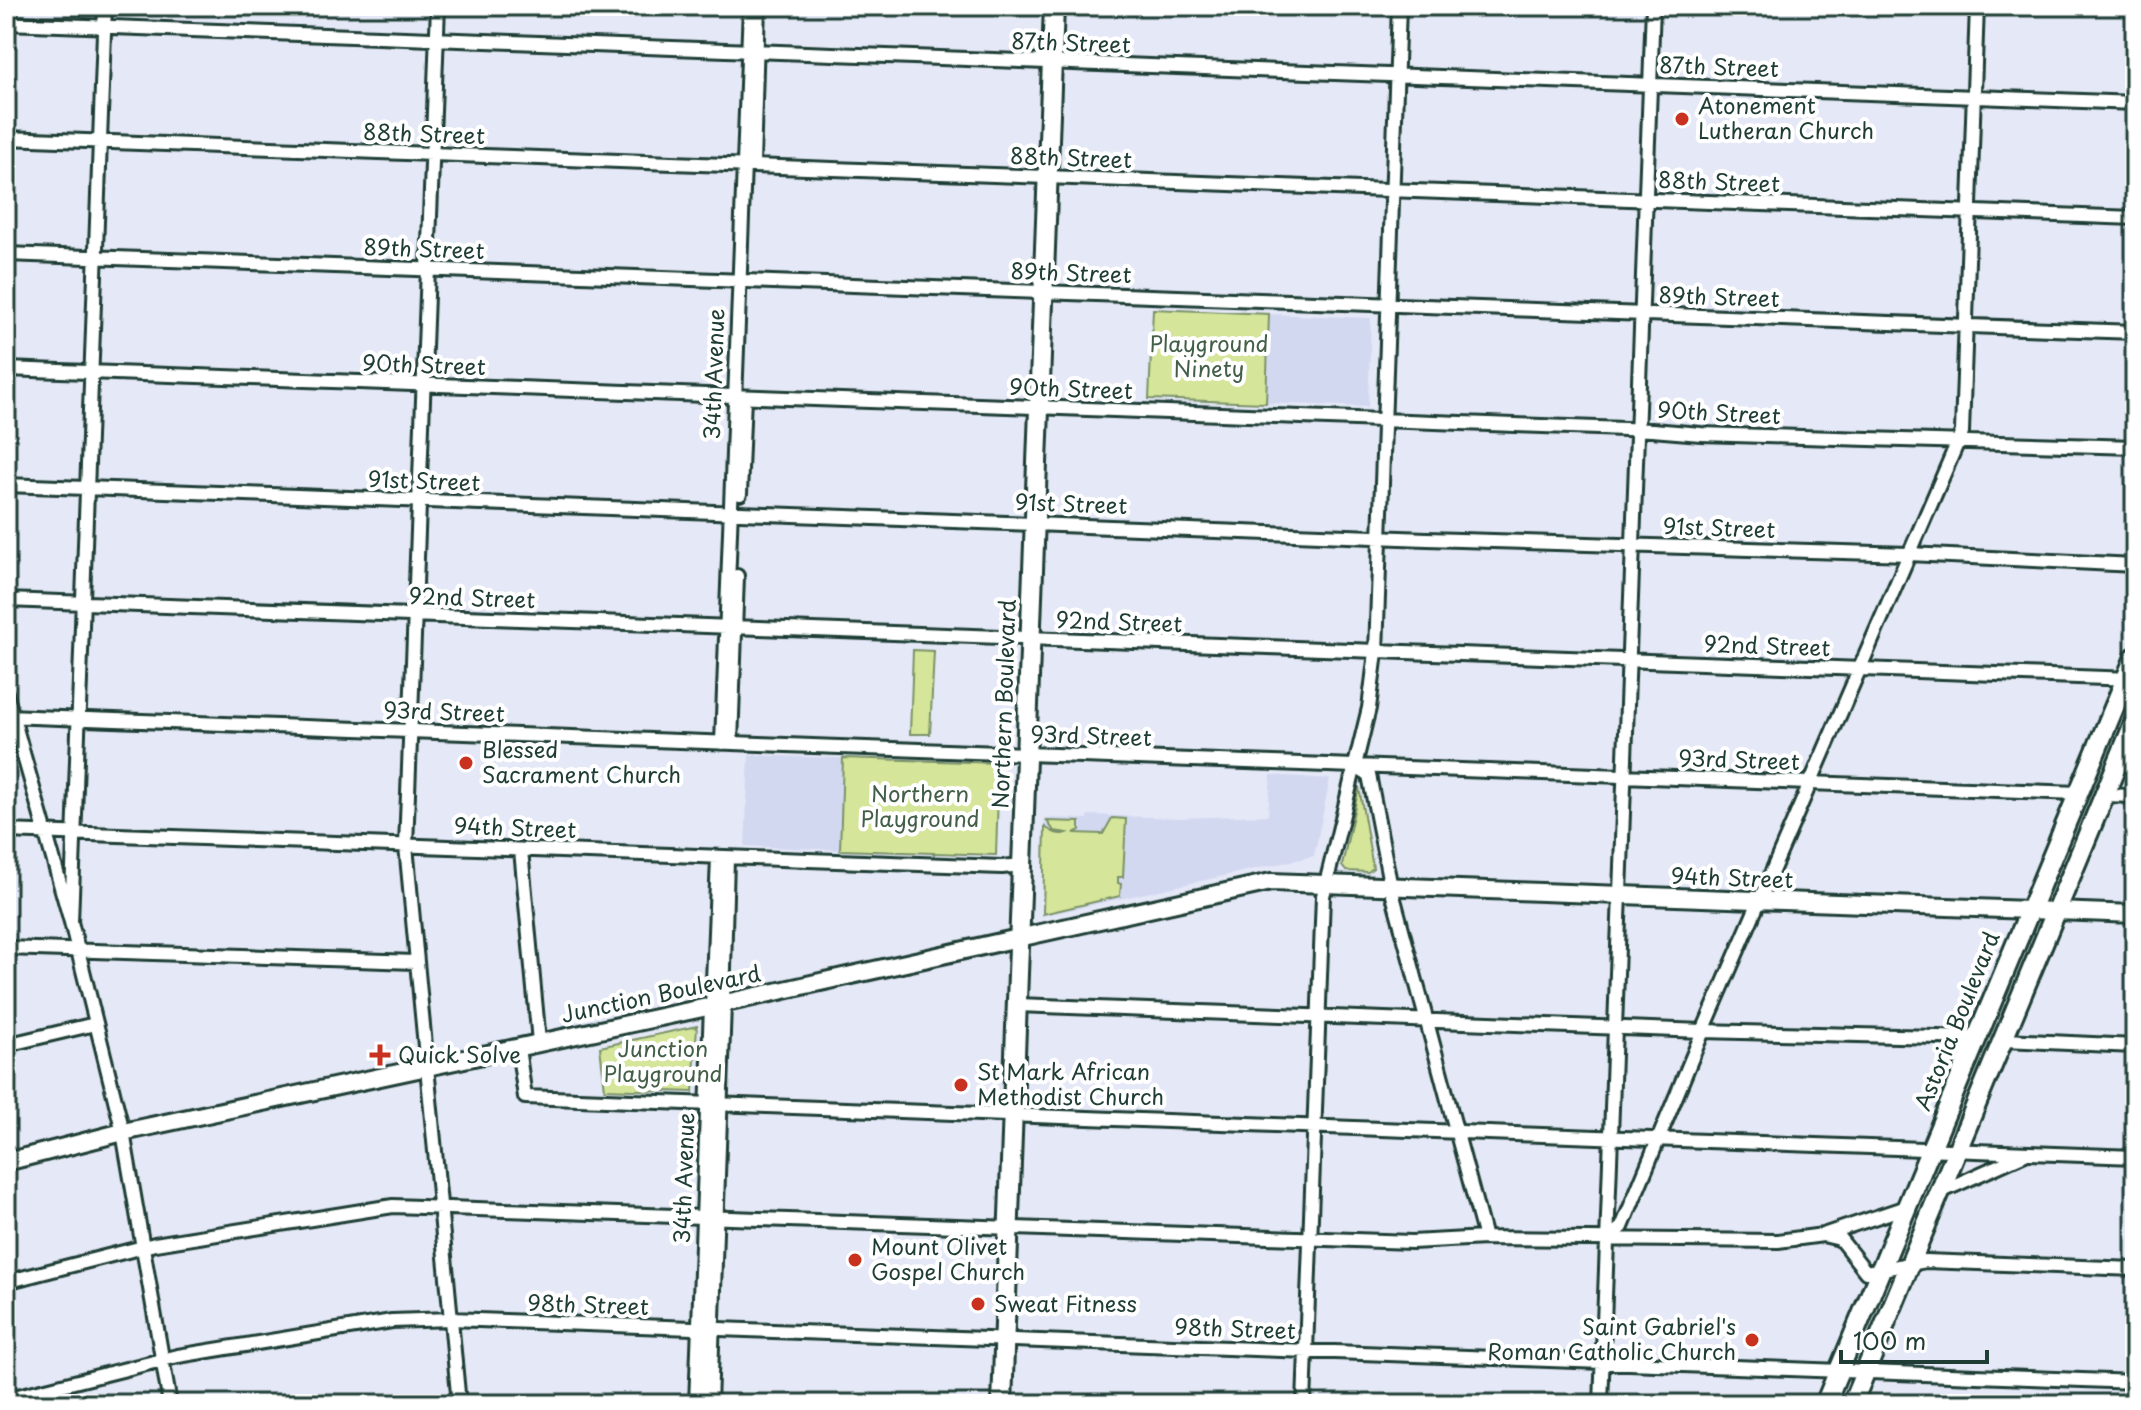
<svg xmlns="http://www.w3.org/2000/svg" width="2141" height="1410" font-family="'Playpen Sans',sans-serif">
<rect width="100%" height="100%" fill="#e5e8f7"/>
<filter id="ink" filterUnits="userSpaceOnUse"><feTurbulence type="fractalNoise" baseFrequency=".0125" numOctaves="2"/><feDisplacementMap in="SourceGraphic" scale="16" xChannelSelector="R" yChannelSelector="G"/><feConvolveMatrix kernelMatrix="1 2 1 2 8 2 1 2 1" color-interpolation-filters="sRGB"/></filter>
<g filter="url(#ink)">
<path fill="#d3d8f1" d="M1269,314L1371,318L1368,407L1266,403Z
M749,755L843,758L840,850L745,846Z
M1271,775L1330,779L1314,856L1042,916L1045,818L1088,819V815L1181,818L1268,815Z"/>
<path fill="#d5e69a" stroke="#7a9267" stroke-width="2" d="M1153,309L1269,314L1266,403L1149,399Z
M913,650L934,651L930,734H910Z
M843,758L999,763L996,855L840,850Z
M1359,787L1373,868L1368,872L1346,871L1342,866Z
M1112,818L1126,819L1123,877H1118V883L1121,884L1120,896L1043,914L1045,827C1052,832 1059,836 1067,833L1054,831L1047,821L1080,822V830L1074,833L1103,834Z
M697,1026L693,1092L605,1089L600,1047Z"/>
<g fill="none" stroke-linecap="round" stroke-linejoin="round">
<defs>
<path id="minor" d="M438,6L406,846L459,1404
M6,23L2135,103
M6,138L2135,218
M753,163L758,6
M6,254L2135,332
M6,369L1652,430L1701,434L2135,447
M6,485L1427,539L1909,554L2135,565
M740,494L744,397
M6,600L2132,679
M6,693L71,922L123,1132L170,1404
M6,716L2079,793
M722,743L750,6
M731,743L737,576
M1357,768L1369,775L1391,888L1485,1238
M2104,795L2135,796
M6,831L1002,867L1022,865
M521,850L539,1042
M71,922L105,6
M6,948L415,962
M723,1004L727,858
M1017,1005L1703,1031L1976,1038
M712,1006L718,858
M2004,1040L2135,1046
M6,1045L95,1024
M518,1048L525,1097L2135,1157
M1940,1192L2025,1154
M1823,1235L1840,1239L1866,1272L1926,1261L2135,1269
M1607,1240L1622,1227L1703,1031L1962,432L1977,6
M6,1282L155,1244L393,1206L1412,1242L1485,1238L1778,1241L1823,1235L1906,1207
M6,1399L178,1356L392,1321L451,1319L2135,1382
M1304,1404L1323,896L1369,708L1376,652L1399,6
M1601,1404L1653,6"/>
<path id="tertiary" d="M697,1404L712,1006
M709,1404L723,1004"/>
<path id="secondary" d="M6,1162L123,1132L712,1006L1271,882L2135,914"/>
<path id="primary" d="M1002,1404L1054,6
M1825,1404L2135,657
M1852,1404L2135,721"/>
</defs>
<use href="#minor" stroke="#1f3d34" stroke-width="18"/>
<use href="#tertiary" stroke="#1f3d34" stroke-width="20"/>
<use href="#secondary" stroke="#1f3d34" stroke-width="22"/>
<use href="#primary" stroke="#1f3d34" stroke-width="24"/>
<use href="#minor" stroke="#fff" stroke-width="12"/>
<use href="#tertiary" stroke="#fff" stroke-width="14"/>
<use href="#secondary" stroke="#fff" stroke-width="16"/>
<use href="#primary" stroke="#fff" stroke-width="18"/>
</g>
</g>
<g fill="#c8321e" stroke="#fff" stroke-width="3">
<circle cx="1682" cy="119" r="8"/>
<circle cx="466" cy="763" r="8"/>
<path d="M376 1043h8v8h8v8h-8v8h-8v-8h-8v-8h8z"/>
<circle cx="961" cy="1085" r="8"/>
<circle cx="855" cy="1260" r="8"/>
<circle cx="978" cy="1304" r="8"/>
<circle cx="1752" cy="1340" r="8"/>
</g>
<g text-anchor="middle" stroke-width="8" stroke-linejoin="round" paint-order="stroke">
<g font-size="22" fill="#1f3d34" stroke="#fff">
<text transform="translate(1071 43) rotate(2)" y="8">87th Street</text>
<text transform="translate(1719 67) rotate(2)" y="8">87th Street</text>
<text transform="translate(424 134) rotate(2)" y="8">88th Street</text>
<text transform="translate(1071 158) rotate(2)" y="8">88th Street</text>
<text transform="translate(1719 182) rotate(2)" y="8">88th Street</text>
<text transform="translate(424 249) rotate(2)" y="8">89th Street</text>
<text transform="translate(1071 273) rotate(2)" y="8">89th Street</text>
<text transform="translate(1719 297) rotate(2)" y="8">89th Street</text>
<text transform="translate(424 365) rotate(2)" y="8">90th Street</text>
<text transform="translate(714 374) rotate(-88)" y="8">34th Avenue</text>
<text transform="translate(1071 389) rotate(2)" y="8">90th Street</text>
<text transform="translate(1719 413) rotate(3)" y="8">90th Street</text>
<text transform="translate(424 481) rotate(2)" y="8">91st Street</text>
<text transform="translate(1071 504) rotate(2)" y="8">91st Street</text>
<text transform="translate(1719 528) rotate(2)" y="8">91st Street</text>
<text transform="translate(472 598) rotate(2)" y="8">92nd Street</text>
<text transform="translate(1119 622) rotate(2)" y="8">92nd Street</text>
<text transform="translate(1767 646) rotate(2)" y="8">92nd Street</text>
<text transform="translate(1004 704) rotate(-88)" y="8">Northern Boulevard</text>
<text transform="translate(444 712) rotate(2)" y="8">93rd Street</text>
<text transform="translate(1091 736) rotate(2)" y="8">93rd Street</text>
<text transform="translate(1739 760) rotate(2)" y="8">93rd Street</text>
<text transform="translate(515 828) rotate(2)" y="8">94th Street</text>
<text transform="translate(1732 878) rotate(2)" y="8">94th Street</text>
<text transform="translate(661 994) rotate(-12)" y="8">Junction Boulevard</text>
<text transform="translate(1957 1021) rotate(-68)" y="8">Astoria Boulevard</text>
<text transform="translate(684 1178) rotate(-88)" y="8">34th Avenue</text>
<text transform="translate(588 1305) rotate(2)" y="8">98th Street</text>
<text transform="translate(1235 1329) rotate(2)" y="8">98th Street</text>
</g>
<g font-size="22" fill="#1f3d34" stroke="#fff" text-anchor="start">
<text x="1698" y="114">Atonement<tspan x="1698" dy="25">Lutheran Church</tspan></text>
<text x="482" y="758">Blessed<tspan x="482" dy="25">Sacrament Church</tspan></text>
<text x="398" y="1063">Quick Solve</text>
<text x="977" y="1080">St Mark African<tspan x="977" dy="25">Methodist Church</tspan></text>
<text x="871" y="1255">Mount Olivet<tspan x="871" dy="25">Gospel Church</tspan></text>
<text x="994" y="1312">Sweat Fitness</text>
<text x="1736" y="1335" text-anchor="end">Saint Gabriel's<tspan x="1736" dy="25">Roman Catholic Church</tspan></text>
</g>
<g font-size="22" fill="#435f48" stroke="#fff">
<text x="1209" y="352">Playground<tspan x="1209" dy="25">Ninety</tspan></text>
<text x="920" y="802">Northern<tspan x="920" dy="25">Playground</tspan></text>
<text x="663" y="1057">Junction<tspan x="663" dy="25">Playground</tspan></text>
</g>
</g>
<rect width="2141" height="1410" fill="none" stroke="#fff" stroke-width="32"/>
<rect x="16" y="16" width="2109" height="1378" fill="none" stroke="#1f3d34" stroke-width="3" filter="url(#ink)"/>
<path d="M1841 1350v12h146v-12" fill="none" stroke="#1f3d34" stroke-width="4"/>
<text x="1853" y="1350" font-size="24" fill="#1f3d34" stroke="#ffffff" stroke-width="6" paint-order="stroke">100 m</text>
</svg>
